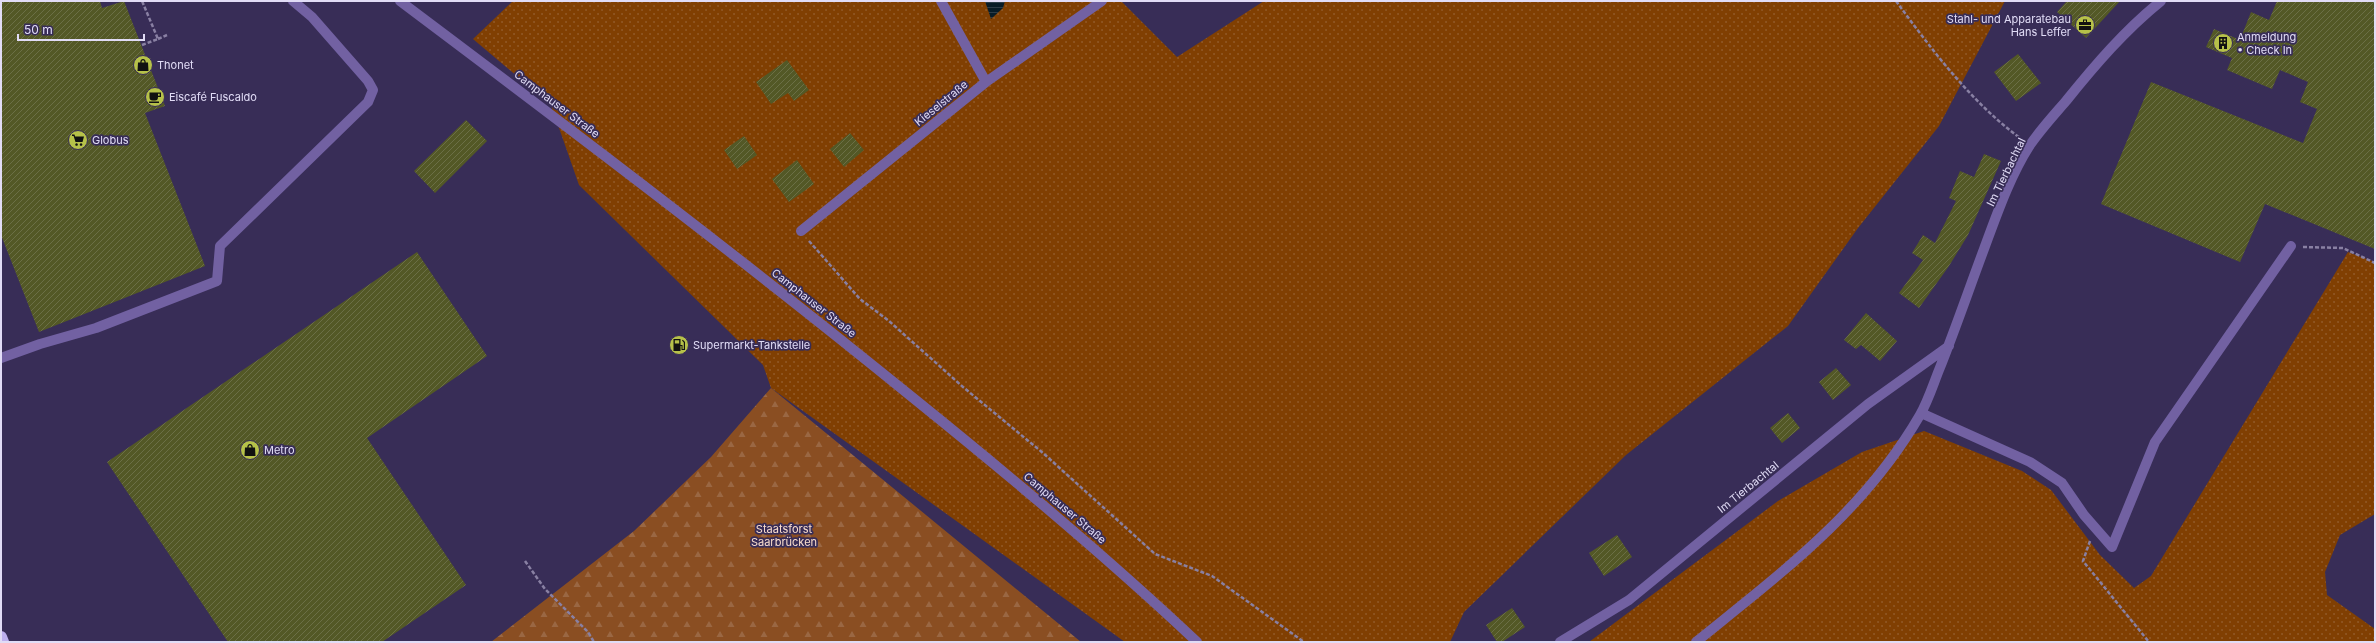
<svg xmlns="http://www.w3.org/2000/svg" width="2376" height="643" font-family="Inter,sans-serif">
<defs>
<pattern id="green-dots" width="8" height="8" patternUnits="userSpaceOnUse"><rect width="8" height="8" fill="#803f02"/><path d="M2 2h.1M6 6h.1" fill="none" stroke="#925a28" stroke-width="1.8" stroke-linecap="round"/></pattern>
<pattern id="forest-firs" width="22" height="20" patternUnits="userSpaceOnUse"><rect width="22" height="20" fill="#8a4e22"/><path d="M5 1l3.5 6h-7zM16 11l3.5 6h-7z" fill="#9a6743"/></pattern>
<pattern id="water-rules" width="6" height="5" patternUnits="userSpaceOnUse"><rect width="6" height="5" fill="#081c27"/><path d="M0 2.5h6" fill="none" stroke="#2c3c47"/></pattern>
<pattern id="building-hatch" width="6" height="6" patternUnits="userSpaceOnUse"><rect width="6" height="6" fill="#535826"/><path d="M-1 1l2-2M0 6l6-6M5 7l2-2" fill="none" stroke="#6b6f46"/></pattern>
</defs>
<rect width="100%" height="100%" fill="#382d57"/>
<path fill="url(#green-dots)" d="M513,1H1121L1177,57L1264,1H2005L1939,126L1858,228L1788,326L1626,455L1464,612L1450,642H1125L771,388L763,365L579,185L551,105L473,39Z
M2348,252L2375,262V514L2340,535L2325,572L2327,595L2375,629V642H1589L1778,501L1862,452L1924,431L2022,471L2051,490L2100,555L2134,588L2151,576Z"/>
<path fill="url(#forest-firs)" d="M771,388L1081,642H491L634,531L711,457Z"/>
<path fill="url(#water-rules)" d="M985,1H1005L1003,8L991,19Z"/>
<path fill="url(#building-hatch)" d="M1,1H100L102,8L124,1L165,106L145,113L205,266L39,332L1,235Z
M2067,1H2120L2086,38L2057,12Z
M2277,1H2375V249L2265,204L2240,262L2101,204L2151,82L2303,143L2317,109L2300,102L2308,82L2280,70L2272,89L2227,70L2232,58L2206,47L2214,29L2240,40L2251,12L2269,20Z
M2018,54L2041,83L2016,101L1994,72Z
M787,60L809,90L794,101L788,93L771,104L756,82Z
M466,120L487,141L435,193L414,171Z
M850,133L864,150L844,167L830,149Z
M744,136L757,155L737,169L724,150Z
M1984,154L2001,161L1968,235L1949,266L1919,308L1899,293L1923,260L1912,253L1923,235L1935,243L1956,201L1949,198L1960,171L1974,177Z
M797,160L814,184L789,202L772,179Z
M417,252L487,356L367,438L466,585L382,642H228L107,462Z
M1866,313L1897,341L1880,361L1861,345L1856,349L1844,340Z
M1836,368L1851,385L1833,400L1819,382Z
M1788,413L1800,428L1782,443L1770,428Z
M1617,535L1632,557L1604,576L1589,553Z
M1512,608L1525,627L1502,642H1497L1486,625Z"/>
<g fill="none" stroke-linecap="round" stroke-linejoin="round">
<path stroke="#8980a3" stroke-width="2.5" stroke-dasharray="4 2" stroke-linecap="butt" d="M1896,1C1932,50 1971,102 2020,138
M158,39L167,35
M142,45L158,39L142,1
M809,241L860,299L889,321L963,387L1043,453L1155,554L1212,576L1304,642
M2303,247L2343,248L2375,263
M2090,541L2083,561L2149,642
M525,561L545,589L588,632L594,642"/>
<path stroke="#7261a2" stroke-width="10" d="M400,1C573,131 745,261 912,397C1010,476 1106,556 1197,642
M941,1L986,82
M801,231L986,82L1102,1
M1,358L40,344L96,328L217,281L220,246L368,102L373,90L368,81L312,17L293,1
M1921,413L2030,462L2062,483L2084,515L2112,547L2155,442L2291,246
M1560,642L1629,600L1868,404L1949,346
M1696,642C1781,573 1864,512 1920,415C1928,401 1933,385 1939,370C1955,330 1969,289 1984,249C1997,214 2010,176 2030,145C2041,129 2054,115 2066,101C2095,65 2125,30 2161,1"/>
<path stroke="#bdafee" stroke-width="12" d="M1,637L3,642"/>
</g>
<defs>
<symbol id="office-disc" viewBox="-11 -11 22 22"><circle r="9.5" fill="#b6c149" stroke="#382d57"/><path d="M-6-3h4V-5.5h4V-3h4V5H-6ZM-1-4.5V-3h2v-1.5ZM-6 0V1H6V0Z" fill="#111"/></symbol>
<symbol id="building-disc" viewBox="-11 -11 22 22"><circle r="9.5" fill="#b6c149" stroke="#382d57"/><path d="M-4-6H4V6H1V3H-1V6H-4ZM-2.5-4.3h1.7v1.8h-1.7ZM.8-4.3h1.7v1.8H.8ZM-2.5-1h1.7V.8h-1.7ZM.8-1h1.7V.8H.8Z" fill="#111"/></symbol>
<symbol id="shop-disc" viewBox="-11 -11 22 22"><circle r="9.5" fill="#b6c149" stroke="#382d57"/><path d="M-5-2.5h2.3a2.7 3.5 0 0 1 5.4 0H5L5.5 6h-11ZM-1.5-2.5h3a1.5 2.3 0 0 0-3 0Z" fill="#111"/></symbol>
<symbol id="cafe-disc" viewBox="-11 -11 22 22"><circle r="9.5" fill="#b6c149" stroke="#382d57"/><path d="M-5.5-4.5H6V0H3Q3 3.5 0 3.5H-2.5Q-5.5 3.5-5.5 0ZM3-3.2v2h1.7v-2ZM-6 4.5H4V6H-6Z" fill="#111"/></symbol>
<symbol id="supermarket-disc" viewBox="-11 -11 22 22"><circle r="9.5" fill="#b6c149" stroke="#382d57"/><path d="M-6-5.5h2.5l.6 2H6L4.5 2H-2.5L-4.4-4H-6ZM-1.5 3.2a1.3 1.3 0 1 0 .1 0ZM3 3.2a1.3 1.3 0 1 0 .1 0Z" fill="#111"/></symbol>
<symbol id="fuel-disc" viewBox="-11 -11 22 22"><circle r="9.5" fill="#b6c149" stroke="#382d57"/><path d="M-5.5-6h7V0h2V4h1.3V-2.5L3-4.5l.8-.8L6-3V5H2.5V1h-1V6h-7ZM-4.2-4.7v3.2H.2V-4.7Z" fill="#111"/></symbol>
</defs>
<g fill-rule="evenodd">
<use href="#office-disc" x="2074" y="14" width="22" height="22"/>
<use href="#building-disc" x="2212" y="32" width="22" height="22"/>
<use href="#shop-disc" x="132" y="54" width="22" height="22"/>
<use href="#cafe-disc" x="144" y="86" width="22" height="22"/>
<use href="#supermarket-disc" x="67" y="129" width="22" height="22"/>
<use href="#fuel-disc" x="668" y="334" width="22" height="22"/>
<use href="#shop-disc" x="239" y="439" width="22" height="22"/>
</g>
<g text-anchor="middle" stroke-width="3.5" stroke-linejoin="round" paint-order="stroke">
<g font-size="11" fill="#e1dcf6" stroke="#382d57" text-anchor="start">
<text x="2071" y="23" text-anchor="end">Stahl- und Apparatebau<tspan x="2071" dy="13">Hans Leffer</tspan></text>
<text x="2237" y="41">Anmeldung<tspan x="2237" dy="13">• Check In</tspan></text>
<text x="157" y="69">Thonet</text>
<text x="169" y="101">Eiscafé Fuscaldo</text>
<text x="92" y="144">Globus</text>
<text x="693" y="349">Supermarkt-Tankstelle</text>
<text x="264" y="454">Metro</text>
</g>
<g font-size="11" fill="#e1dcf6" stroke="#382d57">
<text transform="translate(941 103) rotate(-39)" y="4">Kieselstraße</text>
<text transform="translate(557 104) rotate(37)" y="4">Camphauser Straße</text>
<text transform="translate(2006 172) rotate(-64)" y="4">Im Tierbachtal</text>
<text transform="translate(814 303) rotate(38)" y="4">Camphauser Straße</text>
<text transform="translate(1748 487) rotate(-39)" y="4">Im Tierbachtal</text>
<text transform="translate(1065 508) rotate(40)" y="4">Camphauser Straße</text>
</g>
<g font-size="11" fill="#fadecd" stroke="#382d57">
<text x="784" y="533">Staatsforst<tspan x="784" dy="13">Saarbrücken</tspan></text>
</g>
</g>
<rect width="2376" height="643" fill="none" stroke="#e1dcf6" stroke-width="4"/>
<path d="M18 34v6h126v-6" fill="none" stroke="#e1dcf6" stroke-width="2"/>
<text x="24" y="34" font-size="12" fill="#e1dcf6" stroke="#382d57" stroke-width="3" paint-order="stroke">50 m</text>
</svg>
